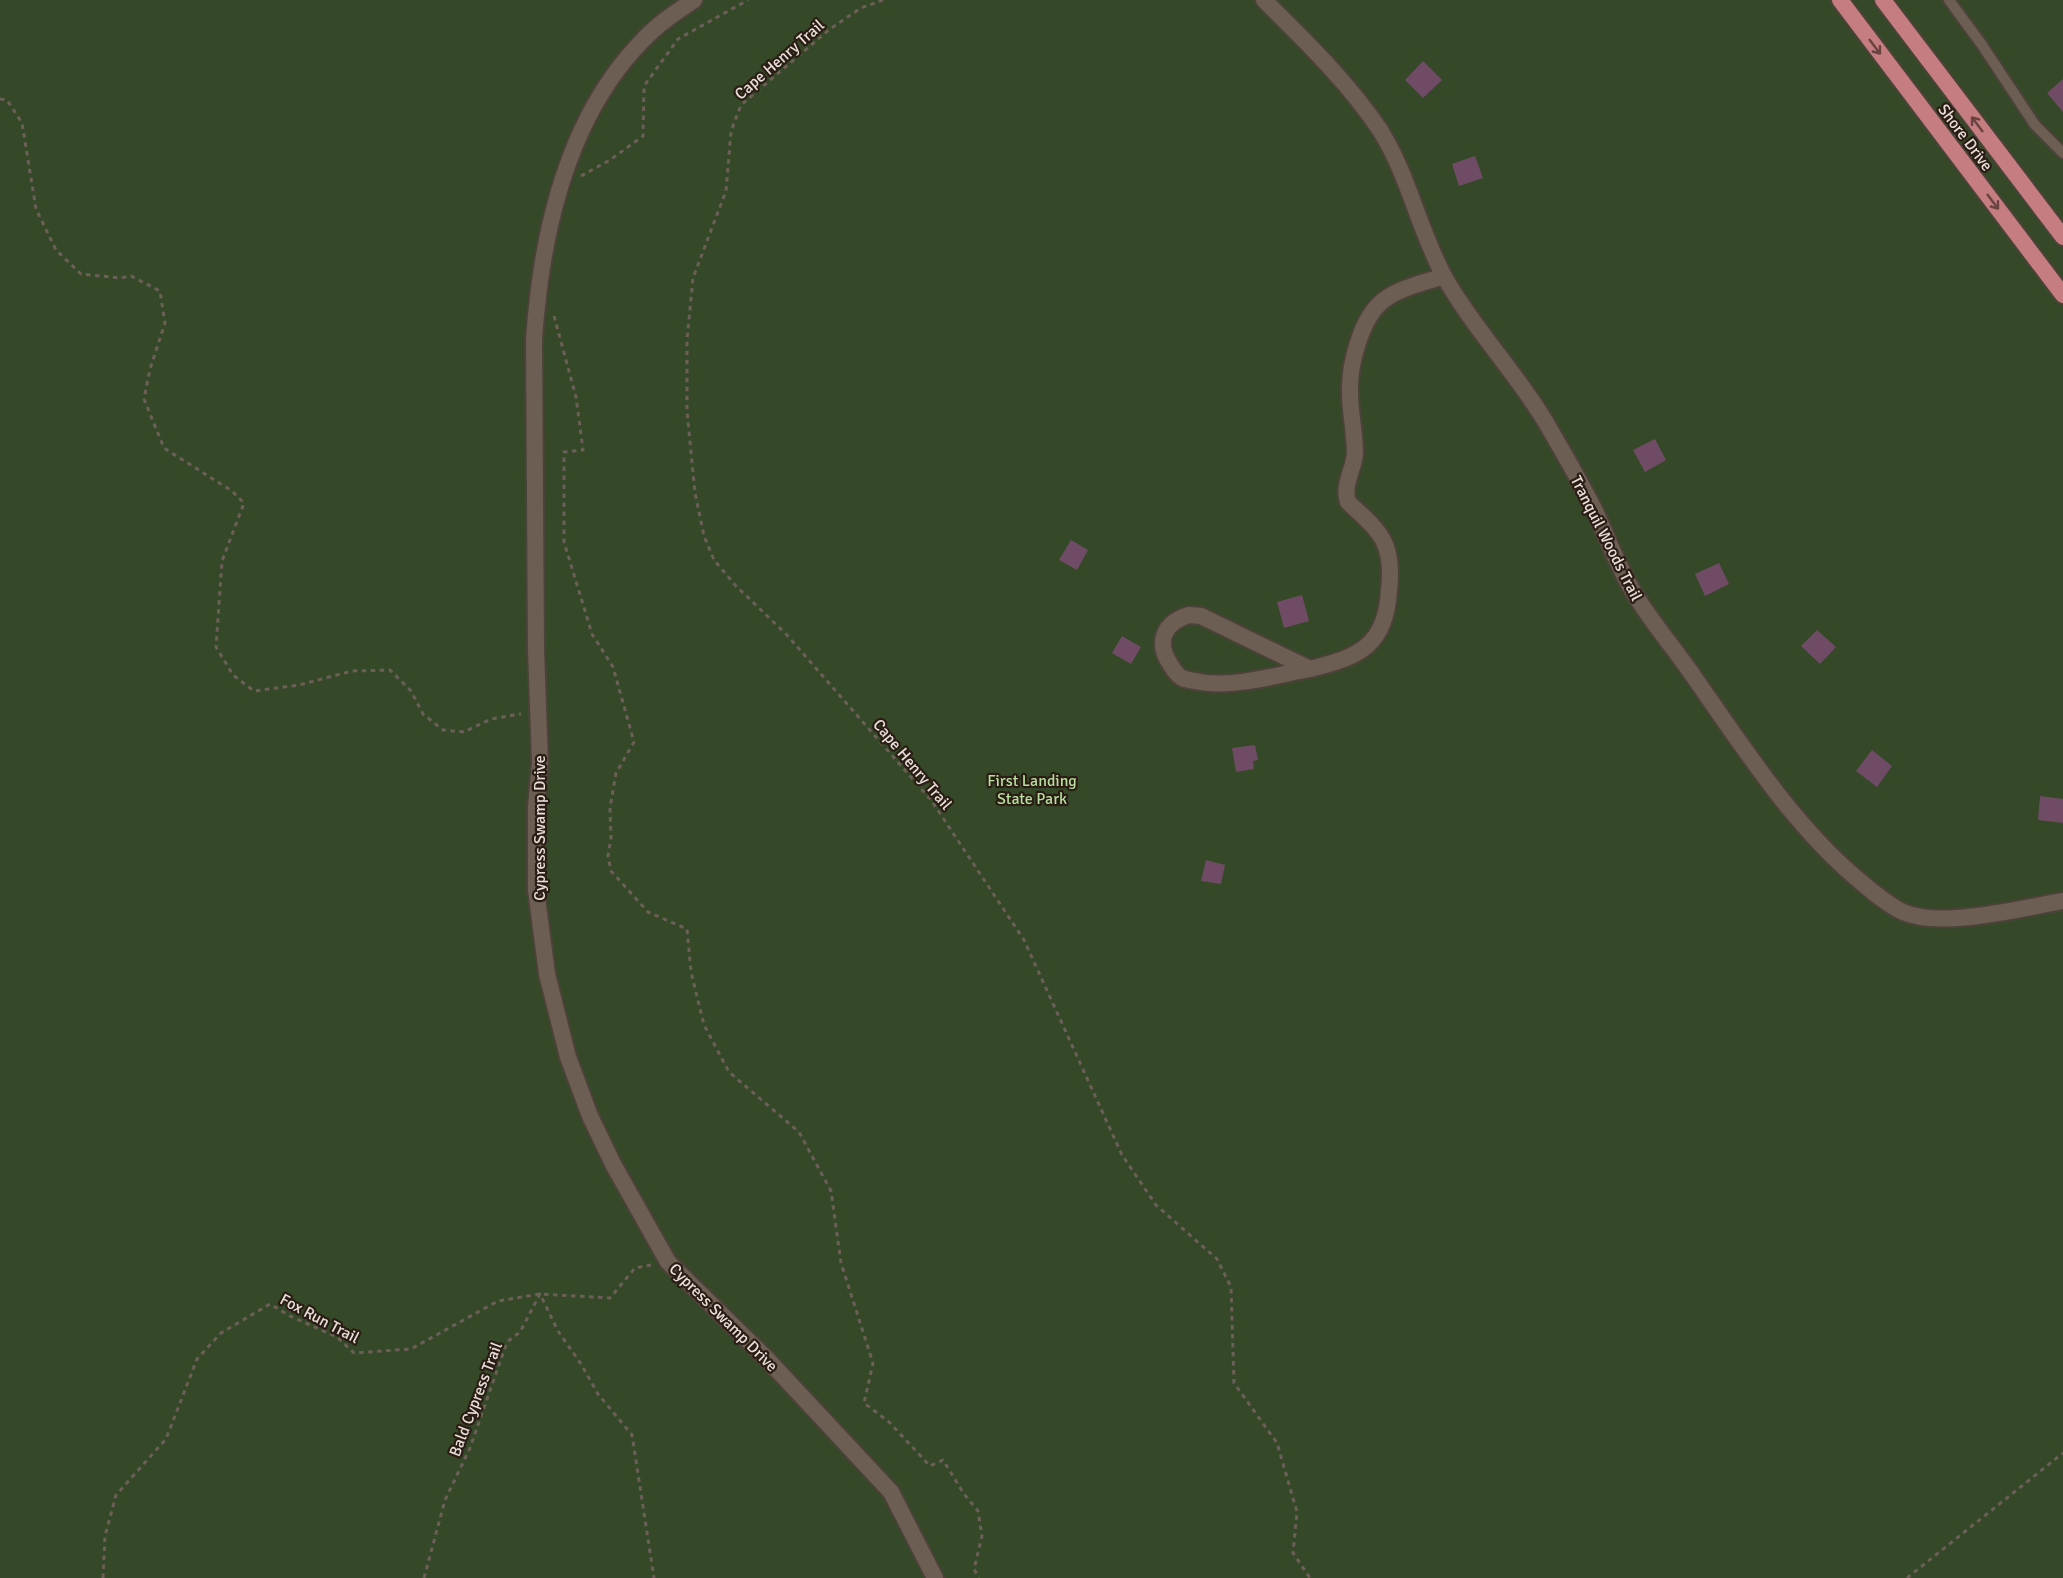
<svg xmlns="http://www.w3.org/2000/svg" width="2063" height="1578" font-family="Signika,sans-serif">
<rect width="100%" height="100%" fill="#34271e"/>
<path fill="#354928" d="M0,0H2063V1578H0Z"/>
<path fill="#704b65" d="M1423,61L1442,80L1423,98L1405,80Z
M2063,79V112L2047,93Z
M1475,156L1483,178L1459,186L1452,164Z
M1655,439L1666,460L1645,472L1633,450Z
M1071,540L1088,550L1077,570L1059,560Z
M1719,563L1729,584L1705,596L1695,574Z
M1302,595L1309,621L1284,628L1277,602Z
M1817,630L1836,647L1820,664L1801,646Z
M1122,636L1141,647L1131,664L1112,653Z
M1255,745L1258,760L1253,761L1254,769L1236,772L1232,748Z
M1872,750L1892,766L1877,787L1856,771Z
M2040,796L2063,799V823L2038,820Z
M1206,860L1225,865L1221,884L1201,881Z"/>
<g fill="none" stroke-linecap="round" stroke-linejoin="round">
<defs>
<path id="service" d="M1949,0L1982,45L2035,125L2063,153"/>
<path id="minor" d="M694,0C676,12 658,24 643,40C567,117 541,236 534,340L536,649L540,763L536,806V890L547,974L568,1057L590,1116L613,1164L668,1262L767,1359L891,1492L935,1578
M1264,0C1305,41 1348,82 1380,130C1409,176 1419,231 1445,278C1474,329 1515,371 1545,421C1562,450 1580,481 1595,511C1608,539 1618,567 1634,593C1652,623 1675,649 1694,677C1743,747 1795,828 1861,882C1874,893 1888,905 1903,912C1941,929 2022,908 2063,901
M1189,615L1201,616L1310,669C1277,675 1233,688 1200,682C1195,681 1187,680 1182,678C1177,675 1173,669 1170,664C1155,641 1165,622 1189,615Z
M1310,669C1360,657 1386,645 1389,590C1391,573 1391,555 1383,540C1375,525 1360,514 1348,502C1342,485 1354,470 1355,453C1355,433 1350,413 1350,393C1349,365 1361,317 1384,300C1401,287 1424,283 1444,276"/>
<path id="trunk" d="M1840,0L2063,295
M1883,0L2063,237"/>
</defs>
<use href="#service" stroke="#4c4239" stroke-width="14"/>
<use href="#minor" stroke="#4c4239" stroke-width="20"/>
<use href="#trunk" stroke="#4c4239" stroke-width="20"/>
<path stroke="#6b5f57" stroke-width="3" stroke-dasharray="4.5 4.5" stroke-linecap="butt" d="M883,0L861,8L830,29L741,105L731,131L726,191L693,278L687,340V411L695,493L704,536L714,560L736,586L786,634L931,800L1024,940L1122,1155L1156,1205L1217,1259L1231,1287L1234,1383L1277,1443L1297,1512L1293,1553L1310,1578
M0,99L7,100L22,123L36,209L56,250L81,274L120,278L131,276L160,291L165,323L150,369L144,399L164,448L232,491L244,503L222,561L216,647L233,675L254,691L299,685L352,671L390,670L411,691L423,714L443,730L464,732L491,719L521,714
M581,176L610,160L643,136L644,86L678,39L748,0
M554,316L576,397L583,450L564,452V542L592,634L613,667L634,742L616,773L610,808L611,838L608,856L611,871L648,912L687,929L691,972L704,1025L729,1072L799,1132L831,1191L841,1263L873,1363L864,1403L889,1422L930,1466L943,1460L964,1494L978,1511L982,1536L974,1569L979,1578
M103,1578L105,1536L116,1495L166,1439L197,1359L221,1333L270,1304L290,1316L337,1337L354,1353L411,1349L498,1301L540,1294L610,1298L635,1268L651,1265
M424,1578L445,1500L470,1448L507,1342L520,1332L540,1294L558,1331L581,1364L598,1394L632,1435L654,1578
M1907,1578L2063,1453"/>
<use href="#service" stroke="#6d5e54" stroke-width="10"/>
<use href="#minor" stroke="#6d5e54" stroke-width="16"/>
<use href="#trunk" stroke="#c67d81" stroke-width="16"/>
</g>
<defs><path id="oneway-shaft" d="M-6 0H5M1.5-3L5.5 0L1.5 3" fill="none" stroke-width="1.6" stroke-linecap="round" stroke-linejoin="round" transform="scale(1.5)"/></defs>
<g stroke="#684340">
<use href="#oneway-shaft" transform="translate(1875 47) rotate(53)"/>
<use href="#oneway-shaft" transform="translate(1977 124) rotate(-127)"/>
<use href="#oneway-shaft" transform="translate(1993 202) rotate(53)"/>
</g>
<g text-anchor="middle" stroke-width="4.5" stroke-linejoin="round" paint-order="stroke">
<g font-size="16" fill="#e8dfd9" stroke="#2a1d14">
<text transform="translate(779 59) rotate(-41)" y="6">Cape Henry Trail</text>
<text transform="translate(1966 137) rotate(53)" y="6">Shore Drive</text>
<text transform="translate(1607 538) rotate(63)" y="6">Tranquil Woods Trail</text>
<text transform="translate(913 764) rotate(50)" y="6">Cape Henry Trail</text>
<text transform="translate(539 828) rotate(-90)" y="6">Cypress Swamp Drive</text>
<text transform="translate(724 1317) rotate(45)" y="6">Cypress Swamp Drive</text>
<text transform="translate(320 1318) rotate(28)" y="6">Fox Run Trail</text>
<text transform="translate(475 1399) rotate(-69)" y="6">Bald Cypress Trail</text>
</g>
<g font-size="16" fill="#b7de9f" stroke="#2a1d14">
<text x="1032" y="786">First Landing<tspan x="1032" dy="18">State Park</tspan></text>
</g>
</g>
</svg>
